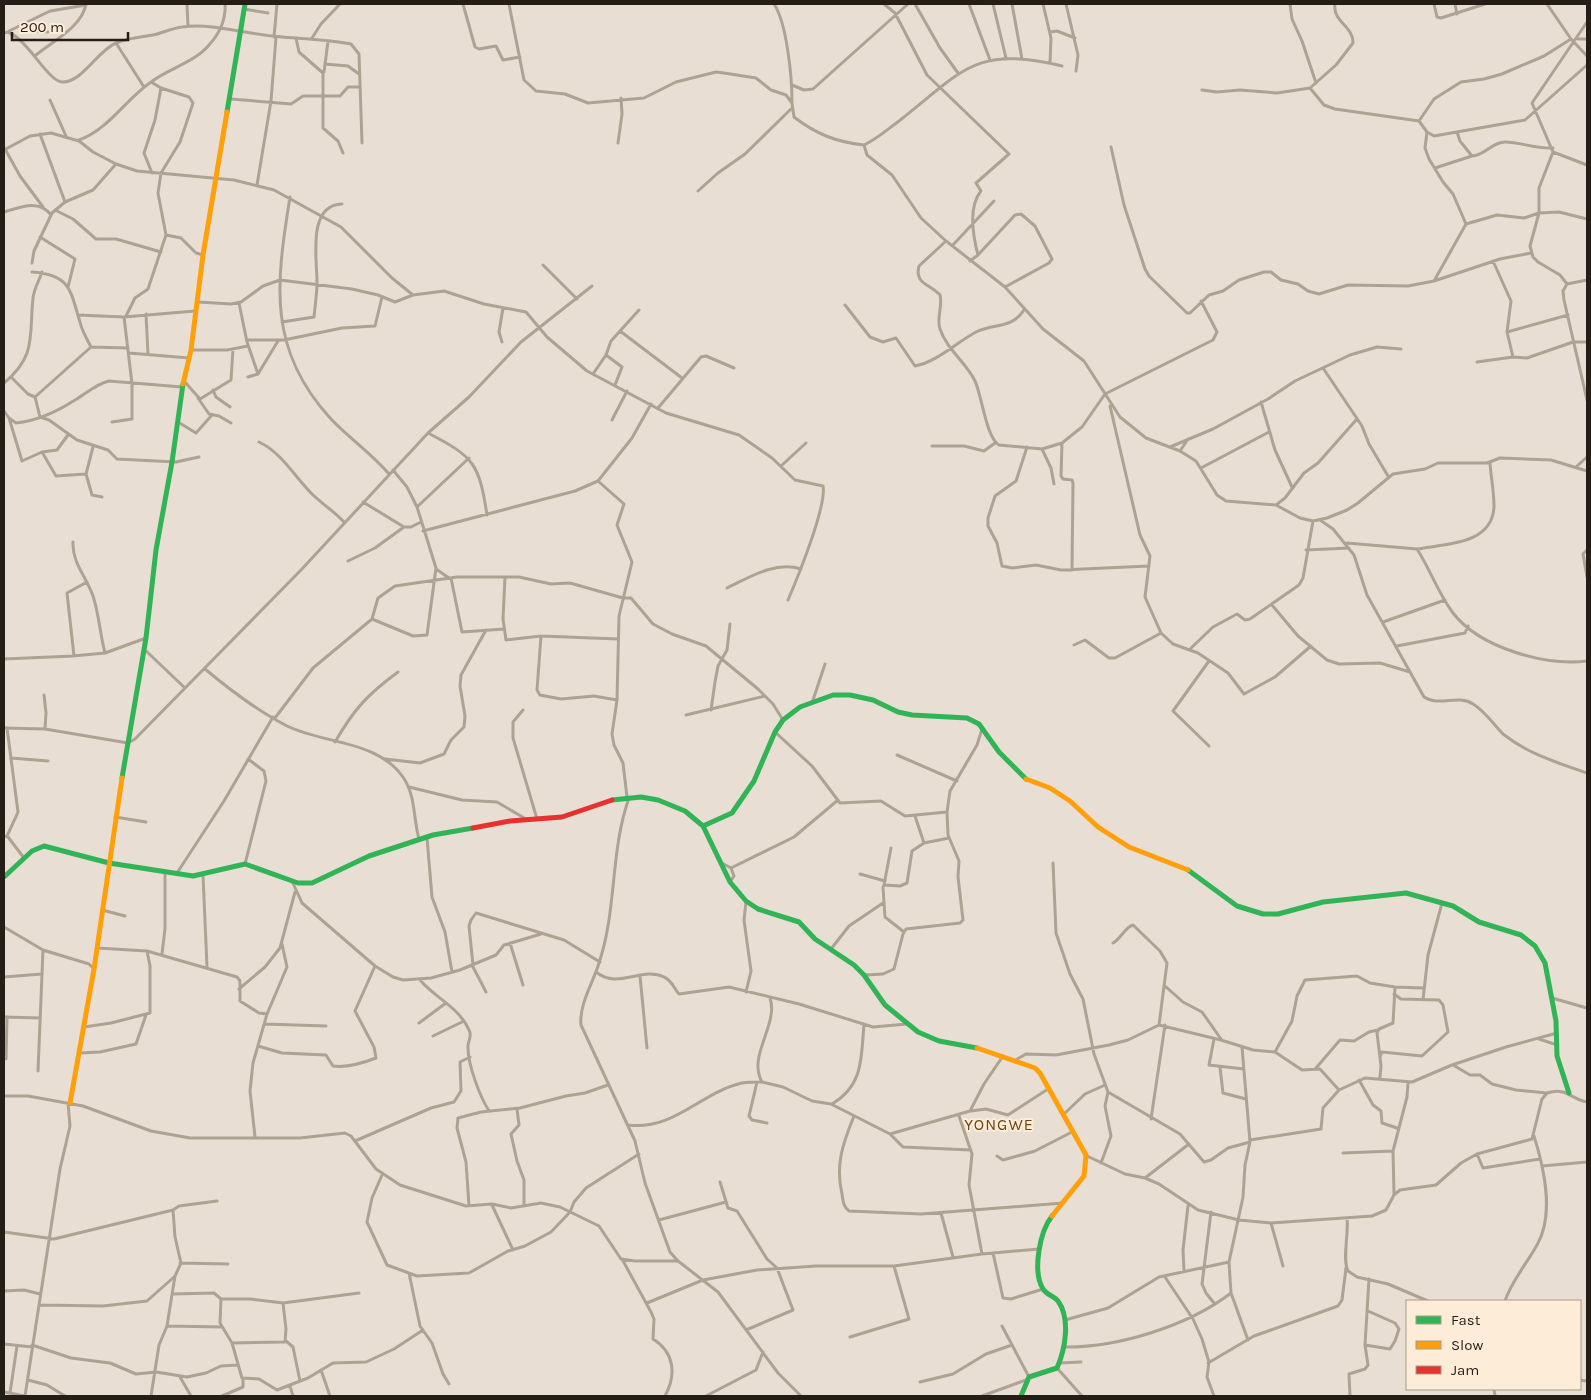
<svg xmlns="http://www.w3.org/2000/svg" width="1591" height="1400" font-family="Karla,sans-serif">
<rect width="100%" height="100%" fill="#e8ded3"/>
<g fill="none" stroke-linecap="round" stroke-linejoin="round">
<path stroke="#aea294" stroke-width="3" d="M187,4L188,26
M463,4L475,47L479,49L496,46L503,60L520,57
M509,4L524,80L536,91L565,94L588,103L644,98L676,82L716,72L724,73L756,78L771,90L786,95L792,103L794,117C816,134 836,142 864,145C877,139 888,129 899,121C963,71 974,45 1062,66
M774,4C787,23 792,78 792,102
M884,4L895,13L927,75L1009,154L976,183L981,191C968,207 973,236 978,255L970,261
M915,4L940,48L958,73
M969,4L990,60
M993,4L1006,58
M1012,4L1022,59
M1043,4L1051,38L1050,63
M1066,4L1078,55L1076,71
M1290,4L1292,19L1302,41L1316,83
M1434,4L1437,17L1441,18L1485,4
M1455,4L1457,14
M1547,4L1571,39L1587,56
M244,9L268,13
M22,25L35,31L48,32
M9,31L50,11L86,5
M1050,32L1057,31L1075,38
M4,33L8,32C28,40 48,81 62,82C82,83 97,51 116,43C128,38 141,37 153,35C163,33 172,28 182,27C213,23 242,33 272,36C299,39 325,39 351,44L359,54L362,143
M274,37L277,4
M296,38L299,52L323,73V128L338,141L343,153
M312,38L321,24L340,4
M1578,39H1587
M116,43L144,87
M36,55C53,41 82,27 86,4
M325,64L348,66L359,74
M324,72L328,41
M151,82L161,88L155,120L144,153L152,173
M792,85L804,90L813,89L908,4
M161,88L189,97L193,103L180,142L161,173L158,193L166,235L181,238L196,253L203,255
M1310,88L1336,65L1353,43C1354,27 1332,21 1335,4
M1202,90L1217,92L1240,90L1277,93L1310,88L1324,105L1335,109L1419,121L1427,132L1434,136L1525,120L1587,65
M231,99L291,104L303,96H340L348,87H359
M50,100L66,136
M1419,121L1434,99L1461,82L1484,79L1502,74L1544,56L1571,39
M1427,132L1425,148L1429,159L1443,182L1453,194L1466,224L1497,215L1524,218L1539,213L1559,212L1587,219
M1457,132L1460,141L1472,156C1484,156 1492,142 1505,142C1521,142 1534,149 1553,148
M40,134L65,202
M79,140C108,130 126,99 151,82C169,68 194,63 209,45C220,33 226,20 225,4
M618,143L622,114L621,98
M864,145L867,155L892,175L921,218L946,241L1005,287L1043,329L1084,361L1120,417L1146,438L1180,451L1196,461L1217,495L1226,501L1276,505L1300,518L1313,521L1327,518L1347,510L1358,503L1393,474L1425,469L1438,463H1487L1500,458L1551,460L1587,471
M1111,147L1124,205L1145,269L1149,276L1187,313H1190L1209,295L1223,291L1239,280L1264,272H1271L1281,280L1298,284L1308,291L1319,294L1348,285L1408,286L1434,281L1500,259L1531,253
M5,149L20,176L43,207
M4,150L30,136L51,133L79,141L93,152L116,164L137,171L234,180L274,190L341,227L392,278L413,295L444,291L484,304L526,312L547,337L587,371L666,413L739,435L772,458L795,480L823,486C827,506 797,579 788,600
M1553,152L1587,165
M1435,168L1472,156
M257,185L271,101L276,37
M698,191L718,173L745,154L791,109
M290,197C276,284 267,349 331,419C349,438 372,454 389,474
M55,210L73,219L96,239H116L161,252
M4,212C21,207 39,199 51,215
M40,237L75,259L68,287
M946,241L919,266C914,284 930,284 940,295C943,307 936,318 940,329C947,350 966,362 975,381C982,396 986,437 999,445L1042,449L1062,443L1082,427L1105,394L1213,340L1217,332L1201,301
M952,246L994,201
M978,255L1015,215L1021,214L1035,226L1052,259L1049,263L1005,287
M1493,261L1511,301L1507,332L1513,357
M32,263L34,251L52,213L65,202L93,190L116,164
M543,265L577,299
M32,272C71,275 70,290 80,322C82,331 87,339 91,347
M1587,280L1567,284L1563,291L1564,300L1587,400
M1434,281L1466,224
M1567,284L1560,275L1538,262L1533,257L1530,246L1539,213V188L1553,152L1532,103L1587,22
M198,302L231,304L241,302L263,286L280,280L352,289L378,295L395,302L413,295
M239,303L247,342L258,374
M845,305L870,337L883,342L896,338L915,366C937,362 957,342 976,332C994,323 1012,329 1024,310
M146,314L148,355
M78,315L124,317L195,311
M126,316L135,298L148,289L166,235
M282,322L314,317C315,306 317,294 317,282C317,259 307,205 342,204
M620,331L682,378
M1507,332L1568,315
M247,340H284L342,328L375,326L382,297
M502,342L499,332L503,308
M191,350H227L248,346
M129,353L189,358
M606,355L622,367L615,385
M1477,362L1513,357L1527,358L1573,342H1587
M1323,368L1362,426L1369,444L1388,476
M593,374L606,355L611,341L639,310
M11,377L28,394L35,397L91,347L128,348
M248,377L258,374L278,341
M184,381L200,399L231,380L233,349
M4,383C37,356 29,335 33,298C34,289 39,281 42,272
M213,390L216,397L230,407
M35,397L40,417L49,420L77,440L108,450L117,459L176,462L199,457
M198,398L209,414L219,416L231,423
M1261,402L1275,450L1292,487
M1110,406L1140,535L1150,556L1145,597L1161,633L1173,644L1198,653L1228,673L1244,694L1275,677L1311,646
M658,408L701,357L706,356L734,368
M4,411L9,418L16,423C36,421 58,411 75,400C87,393 96,384 109,381L182,387
M9,418L22,461L42,452L57,450L68,435
M612,420L627,391
M112,422L132,419V384L124,317
M178,422L196,433L212,415
M428,433C474,457 479,463 487,515
M259,442C281,452 295,477 312,494C322,504 334,511 344,522
M1062,443L1061,476L1063,479L1072,480L1073,483L1072,570
M932,446H964L984,451L995,443
M93,447L86,474L92,495L102,497
M1027,447L1016,481L995,496L988,518V526L997,543L1002,566L1013,568L1036,565L1061,570L1149,566
M1170,447L1213,429L1268,399L1295,381L1350,355L1377,347L1401,349
M1042,449L1051,468L1054,484
M1180,451L1188,439
M42,452L56,476L86,474
M781,466L806,443
M1576,467L1587,457
M1201,468L1269,432
M598,481L624,504L617,525L632,562L619,616L617,700L612,734L614,745L623,763L627,797
M363,502L404,527H411L421,522
M1276,505L1285,498L1304,473L1318,463L1357,419
M417,507L469,458
M1320,520L1333,529L1354,555L1367,595L1424,697C1439,707 1458,694 1473,704C1486,712 1493,724 1503,734C1528,754 1558,763 1587,773
M423,531L575,491L598,481L632,438L651,404
M73,542C72,563 86,576 93,596C99,614 100,634 105,653
M1347,543L1417,549C1430,569 1438,593 1453,613C1480,648 1545,666 1587,661
M1417,549C1445,544 1493,545 1494,506C1494,492 1491,477 1490,463
M1306,550L1349,548
M1587,550L1583,554L1587,577
M348,561L375,548L404,527
M436,569L449,578
M505,577L503,619L506,640L541,636L618,639
M451,578L462,632L504,629
M727,588C750,577 775,561 801,569
M1272,605L1298,636L1327,660L1339,664L1380,663L1410,672
M372,619L413,636L427,635L436,568L417,507L407,487L393,470
M1383,622L1445,600
M541,636L537,690L540,695L561,699L594,696L617,700
M1074,645L1085,640L1109,658H1115L1161,633
M1397,646L1465,633L1468,626
M144,649L185,688
M1189,650L1213,627L1237,614L1245,620L1250,619L1299,585L1303,578L1313,521
M73,656L105,653L146,638
M4,659L74,656L67,593L87,582
M205,669C230,690 258,711 287,726C324,744 377,740 403,777C416,796 413,818 419,839
M44,695L46,713L45,729
M812,703L825,664
M523,710L513,722V738L537,819
M711,710L715,682L718,666L727,650L730,624
M686,715L765,696
M275,718L313,668L372,619L378,598L395,586L457,577H519L551,584L570,583L623,598H631L653,624L672,634L706,646L758,689L773,704L783,720
M4,728L45,729L128,743L135,739L301,570L428,433L469,397L521,342L592,286
M775,732L812,766L840,803L881,801L905,816L947,812
M335,742C354,709 368,694 398,672
M1209,746L1173,711L1209,661
M897,755L957,781
M11,758L48,761
M385,759L420,763L444,754L451,740L464,727L465,716L460,686L461,675L486,630
M409,787L462,800L497,802L526,819
M629,798C610,851 617,910 599,963C593,983 579,1004 581,1025L635,1141L645,1183L670,1252L678,1261L718,1292L778,1373L801,1396
M115,817L146,822
M4,836L8,837L24,858
M7,836L18,812L7,728
M427,838L432,897L445,932L452,972
M924,843L949,838
M720,862L731,868L794,837L838,800
M1053,863L1056,933L1070,974L1083,999L1094,1054L1108,1092L1180,1134L1204,1162L1211,1160L1228,1148L1250,1142
M245,864L266,781L264,771L248,759
M177,873L224,801L273,717
M860,874L885,881
M203,875L207,967
M292,881L302,903L375,966L393,977L403,980L431,978L460,970L496,955L504,945L541,934
M730,882L734,876L731,868
M884,885L891,848
M102,910L125,916
M4,927L43,950L89,964L94,969
M904,932L885,917L883,887L885,885L900,886L907,883L912,851L924,843L915,816
M510,943L523,985
M1113,943C1121,939 1125,927 1133,925L1160,951L1167,963L1159,1025
M97,948L147,951L237,977L240,981V1001L259,1013L267,1014
M831,949L849,926L883,903
M162,954L165,929V872
M472,965L486,992
M473,965L469,926L471,920L476,913L564,940L600,962
M596,972C618,990 642,966 664,977C672,980 674,989 679,994L729,987L799,1004L873,1027L907,1024
M865,975L883,974L894,969L903,934L906,929L960,923L963,920L958,877L959,861L948,835L947,812L950,791L977,745L982,729
M640,976L647,1048
M4,977L42,974
M420,980C435,998 459,1007 469,1030C473,1037 467,1041 468,1048C468,1065 480,1097 489,1111
M1165,986L1183,1002L1202,1012L1221,1039
M239,989L265,967L280,948L295,892
M746,992L751,971L744,920L746,902
M770,998C779,1024 747,1056 762,1082L783,1087L812,1101L831,1104L890,1134L970,1111L984,1084L1003,1056
M1552,998L1587,1008
M1423,1000L1428,955L1442,903
M4,1017L40,1018
M419,1023L446,1003
M265,1024L326,1026
M84,1027L111,1023L150,1013V966L147,951
M433,1036L464,1021
M1214,1039L1209,1065L1244,1069
M1539,1039L1557,1045
M258,1046L282,1053L326,1055L333,1066C347,1068 363,1063 376,1058L374,1047L355,1011L375,966
M1275,1052L1292,1021L1297,996L1305,980L1357,976L1370,983L1395,987L1423,988
M79,1053L100,1052L136,1044L146,1015
M1380,1057L1382,1052L1422,1056L1448,1032L1443,1005L1439,1000L1401,999L1394,994
M6,1059L7,1017
M1014,1061L1026,1054L1056,1055L1109,1045L1128,1040L1159,1025L1221,1040L1253,1050L1275,1052L1302,1070L1320,1069L1339,1090L1365,1078L1412,1082L1452,1065L1506,1047L1557,1033
M1453,1065L1470,1075H1480L1492,1084L1516,1090L1547,1093
M1220,1067L1223,1093L1246,1099
M1316,1068L1340,1040L1354,1041L1369,1032L1378,1030
M38,1071L43,950
M1380,1077L1381,1066L1377,1033L1379,1029L1393,1023L1395,987
M1359,1080L1373,1105L1381,1111L1382,1123L1397,1128
M757,1082L749,1116L752,1120L767,1123
M4,1096H28L83,1106L151,1131L190,1138H300L345,1133L351,1136L376,1169L400,1185L466,1206L492,1204L511,1208L541,1203L560,1207L599,1226L621,1259L635,1261H678
M832,1104C864,1085 861,1057 864,1024
M517,1109L519,1125L511,1134L517,1161L524,1180V1206
M971,1111L986,1109L1008,1115L1048,1089
M1063,1115L1085,1094L1105,1085
M854,1116C843,1143 835,1165 842,1194C843,1200 843,1207 849,1211L921,1214L1063,1203
M959,1116L972,1154L969,1185L982,1254
M1151,1119L1165,1025
M628,1125C674,1131 701,1092 742,1083C748,1082 755,1082 761,1082
M890,1134L903,1147L971,1150
M255,1137L250,1091L253,1063L267,1014L287,967L282,944
M1250,1140L1321,1129L1323,1108L1339,1090
M355,1141L431,1108L454,1102L461,1091L460,1062L470,1057
M1343,1153L1393,1151
M1477,1154L1483,1168L1540,1159
M997,1156L1003,1160L1035,1151L1072,1132
M1087,1156L1125,1174L1145,1178L1159,1184L1198,1210L1239,1220L1271,1223L1372,1216L1386,1210L1394,1195L1400,1190L1436,1185L1461,1163L1477,1154L1532,1139L1542,1099L1547,1093C1567,1087 1570,1099 1587,1102
M1101,1163L1111,1136L1105,1106L1108,1092
M1542,1166L1587,1162
M382,1175L372,1198L367,1222L387,1265L417,1276L469,1273L508,1251L525,1246L551,1232L570,1212L574,1202L586,1188L639,1154
M1145,1178L1189,1144
M720,1182L728,1208L737,1211L767,1259L777,1268L793,1310L746,1330
M1394,1194L1393,1151L1407,1097L1408,1083
M492,1205L513,1250
M469,1206L466,1162L457,1128L458,1118L481,1112L520,1108L566,1096L585,1093L608,1085
M1211,1212L1202,1284L1206,1293L1214,1303
M941,1213L953,1257
M1347,1218C1349,1232 1342,1260 1348,1271L1357,1277L1388,1284L1428,1301
M659,1220L726,1202
M1271,1223L1283,1266
M4,1232L54,1239L173,1210
M993,1253L1003,1298L1011,1299L1043,1289
M622,1259L651,1312L654,1319L653,1339C674,1352 677,1374 665,1396
M180,1263L228,1264
M1184,1271L1183,1250L1188,1206
M409,1273L420,1326L432,1343L443,1374L449,1384
M1165,1277L1193,1319L1202,1339L1209,1362L1207,1377L1214,1396
M4,1291L24,1290L40,1294
M1231,1293L1248,1340
M172,1294L214,1293L221,1299H250L283,1303L359,1293
M221,1299L220,1323L232,1343L242,1378L259,1379L277,1390L308,1378L333,1363L366,1362L394,1349L423,1330
M1505,1301C1512,1280 1526,1265 1537,1245C1555,1214 1544,1168 1534,1136
M647,1303L703,1280L757,1270L816,1266H894L982,1254L1039,1249
M40,1305L103,1306L147,1301L174,1277
M1065,1320L1108,1308L1159,1277L1229,1262
M167,1326L222,1327
M1002,1326L1029,1377
M850,1337L909,1319L894,1266
M286,1341L293,1347L300,1381
M232,1343L285,1342L286,1329L283,1303
M4,1344L32,1347
M32,1345L71,1358L110,1363L136,1374L156,1372L187,1377L206,1373L221,1366L238,1365
M1365,1345L1390,1349L1395,1341L1399,1329L1395,1323L1368,1311
M1063,1347C1117,1348 1188,1326 1231,1293L1229,1262L1243,1197L1245,1165L1250,1142L1242,1047
M1060,1363L1081,1362
M1208,1363L1254,1336L1338,1306L1342,1300L1346,1268
M1057,1368L1082,1396
M321,1370L330,1396
M180,1377L191,1396
M28,1380L47,1385L65,1396
M1580,1380L1587,1381
M920,1382L953,1374L986,1354L1012,1345
M290,1386L293,1396
M1494,1389L1495,1396
M4,1392L25,1396
M10,1393L17,1346
M25,1396L60,1169L70,1126L68,1103
M151,1396L159,1345L167,1326L175,1276L181,1263L175,1237L173,1210L179,1206L217,1201
M222,1396L243,1387V1379
M706,1396L756,1370L763,1352
M982,1396L1026,1380
M1350,1396L1349,1374L1365,1369L1368,1365L1365,1345L1369,1279"/>
<path stroke="#30b455" stroke-width="5" d="M227,112L245,4
M122,778L146,638L156,550L172,462L183,384
M612,800L641,797L658,800L685,811L703,826L730,882L746,901L758,909L799,922L815,939L854,965L864,975L885,1005L918,1032L939,1041L977,1048
M703,826L732,813L754,781L775,732L783,720L800,707L833,695H850L873,700L898,712L912,715L967,718L979,724L999,752L1026,779
M1188,870L1237,906L1263,914H1278L1323,902L1406,893L1453,906L1479,922L1521,935L1535,946L1545,963L1556,1021L1557,1056L1569,1093
M4,877L32,851L44,846L109,863L193,876L245,864L298,883H312L369,856L433,835L473,828
M1021,1396L1029,1377L1057,1368C1065,1350 1071,1319 1058,1301C1054,1296 1047,1295 1043,1289C1032,1271 1040,1231 1052,1216"/>
<path stroke="#ff9f0a" stroke-width="5" d="M183,384L191,350L203,255L227,112
M1026,779L1050,788L1070,801L1098,827L1129,847L1188,870
M977,1048L1035,1068L1040,1073L1086,1155L1084,1176L1052,1216
M70,1103L94,969L122,778"/>
<path stroke="#e5322d" stroke-width="5" d="M473,828L510,821L562,817L612,800"/>
</g>
<g text-anchor="middle" stroke-width="4" stroke-linejoin="round" paint-order="stroke">
<g font-size="16" letter-spacing="1" fill="#6b4716" stroke="#fdecd8">
<text x="999" y="1130">YONGWE</text>
</g>
</g>
<rect width="1591" height="1400" fill="none" stroke="#251e17" stroke-width="10"/>
<rect x="1406" y="1300" width="175" height="90" fill="#fdecd8" stroke="#a79a8b"/>
<rect x="1416" y="1316" width="25" height="8" fill="#30b455" stroke="#a79a8b"/>
<text x="1451" y="1325" font-size="15" fill="#251e17">Fast</text>
<rect x="1416" y="1341" width="25" height="8" fill="#ff9f0a" stroke="#a79a8b"/>
<text x="1451" y="1350" font-size="15" fill="#251e17">Slow</text>
<rect x="1416" y="1366" width="25" height="8" fill="#e5322d" stroke="#a79a8b"/>
<text x="1451" y="1375" font-size="15" fill="#251e17">Jam</text>
<path d="M12 32v8h116v-8" fill="none" stroke="#251e17" stroke-width="2.5"/>
<text x="20" y="32" font-size="15" fill="#251e17" stroke="#fdecd8" stroke-width="4" paint-order="stroke">200 m</text>
</svg>
